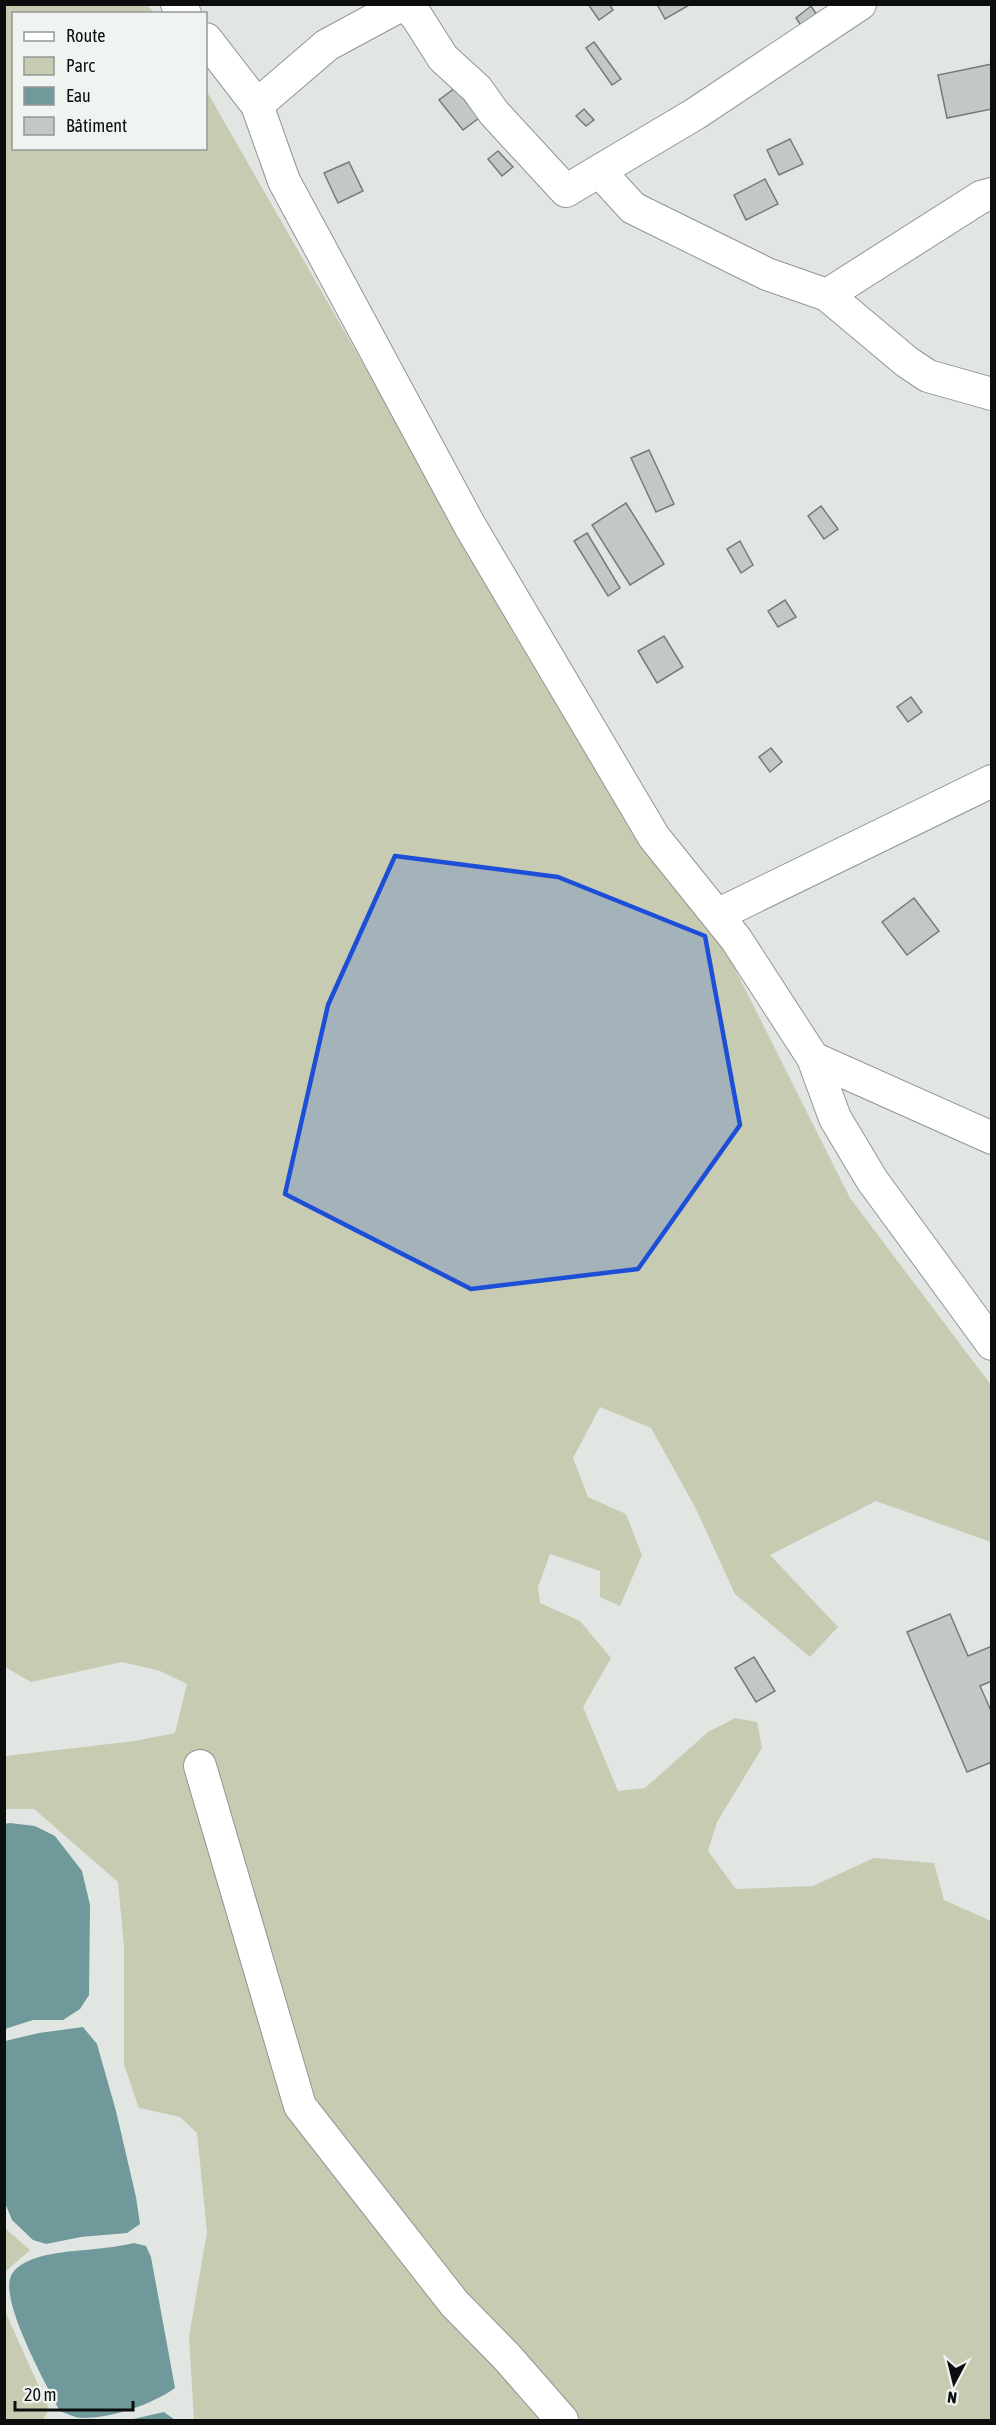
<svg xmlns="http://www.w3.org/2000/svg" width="996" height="2425" font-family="'Asap Condensed',sans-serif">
<rect width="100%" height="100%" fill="#e2e6e3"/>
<path fill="#c6cbb2" d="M5,5H147L154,13L14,14V148H206V90L639,845L724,947L850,1198L991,1385V1542L876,1501L770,1555L838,1627L810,1657L735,1594L695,1507L651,1428L600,1407L573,1458L588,1497L626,1514L642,1555L620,1606L600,1597V1571L550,1554L538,1587L540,1603L580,1621L611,1658L583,1707L618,1791L645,1788L708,1732L735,1718L757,1722L762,1748L717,1822L708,1851L736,1889L813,1886L874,1858L934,1863L944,1900L991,1921V2420H194L189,2337L207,2232L197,2133L180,2117L139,2108L124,2065V1946L118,1882L34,1809H4L5,1756L135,1741L175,1733L187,1684L160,1671L122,1662L31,1682L5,1667Z
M5,2228L30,2250L6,2271L5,2282Z
M5,2311L49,2409L43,2420H5Z"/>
<path fill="#70999b" d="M10,1823L35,1826L55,1836L82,1871L90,1905L89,1995L80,2009L63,2020H33L5,2029L4,1824Z
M83,2027L97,2044L116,2111L136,2197L140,2224L127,2233L81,2237L46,2244L33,2240L12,2220L5,2203V2041L39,2033Z
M134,2243L146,2246L151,2257L175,2388C151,2405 112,2418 82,2418C75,2418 66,2413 60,2411C46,2384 3,2307 10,2279C14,2264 34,2258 47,2255C76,2249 105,2250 134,2243Z
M164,2412L175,2420H129Z"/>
<path fill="#c2c8c6" stroke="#767b7a" stroke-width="1.5" d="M588,4H609L613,10L599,20Z
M657,4H691L665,19Z
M811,6L821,21L806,33L796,18Z
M594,42L621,79L612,85L586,48Z
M992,64V109L947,118L938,75Z
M455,88L479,118L463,130L439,100Z
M584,109L594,120L586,126L576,116Z
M790,139L803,164L779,175L767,150Z
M498,151L513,167L502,176L488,159Z
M349,162L363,191L338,203L324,173Z
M765,179L778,204L746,220L734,195Z
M649,450L674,504L656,512L631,458Z
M626,503L664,564L630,585L592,525Z
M821,506L838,529L824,539L808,516Z
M587,533L620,588L608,596L574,541Z
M740,541L753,565L741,573L727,549Z
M785,600L796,617L778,627L768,611Z
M664,636L683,667L657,683L638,651Z
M911,697L922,712L908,722L897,707Z
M771,748L782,762L770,772L759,757Z
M914,898L939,931L907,955L882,922Z
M950,1614L968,1656L992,1646V1681L980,1686L992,1713V1762L967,1772L907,1632Z
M754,1657L775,1691L756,1702L735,1668Z"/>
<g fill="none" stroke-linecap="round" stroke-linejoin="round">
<defs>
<path id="street" d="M177,4L185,14
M405,4L417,17L443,58L477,89L494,113L566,191L599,171L633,208L767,274L827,295L907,362L928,376L992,394
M206,39L257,105L284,181L470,526L654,837L736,939L813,1058L835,1118L872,1180L992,1344
M257,105L327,45L403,4
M599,171L695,114L860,4
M827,295L981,197L992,194
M717,915L992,781
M813,1058L992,1138
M200,1766L300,2106L454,2303L506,2356L562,2420"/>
</defs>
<use href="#street" stroke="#919593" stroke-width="34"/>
<use href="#street" stroke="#fff" stroke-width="32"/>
</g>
<path fill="#1d4ed8" fill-opacity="0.2" stroke="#1d4ed8" stroke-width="4.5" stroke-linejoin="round" d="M395,856L558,877L705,936L740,1125L638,1269L471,1289L285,1194L328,1005Z"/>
<rect width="996" height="2425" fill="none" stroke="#0c0e0d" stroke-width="12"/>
<rect x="12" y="12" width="195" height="138" fill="#eff4f1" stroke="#949896" stroke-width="1.5"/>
<rect x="24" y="32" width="30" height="9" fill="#ffffff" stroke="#949896" stroke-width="1.5"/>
<text x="66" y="42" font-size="18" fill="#0c0e0d">Route</text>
<rect x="24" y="57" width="30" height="18" fill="#c6cbb2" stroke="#949896" stroke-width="1.5"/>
<text x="66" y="72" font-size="18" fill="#0c0e0d">Parc</text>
<rect x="24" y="87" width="30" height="18" fill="#70999b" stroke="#949896" stroke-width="1.5"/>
<text x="66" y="102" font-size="18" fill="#0c0e0d">Eau</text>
<rect x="24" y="117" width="30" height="18" fill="#c2c8c6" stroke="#949896" stroke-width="1.5"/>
<text x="66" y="132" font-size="18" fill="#0c0e0d">Bâtiment</text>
<g transform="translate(954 2383) rotate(187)" stroke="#eff4f1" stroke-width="4.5" paint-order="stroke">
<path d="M0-4.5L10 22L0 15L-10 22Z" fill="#0c0e0d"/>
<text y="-9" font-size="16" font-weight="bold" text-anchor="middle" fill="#0c0e0d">N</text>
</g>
<path d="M15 2401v9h118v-9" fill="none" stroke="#0c0e0d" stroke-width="3"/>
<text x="24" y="2401" font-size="18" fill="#0c0e0d" stroke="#eff4f1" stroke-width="4.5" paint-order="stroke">20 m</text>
</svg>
